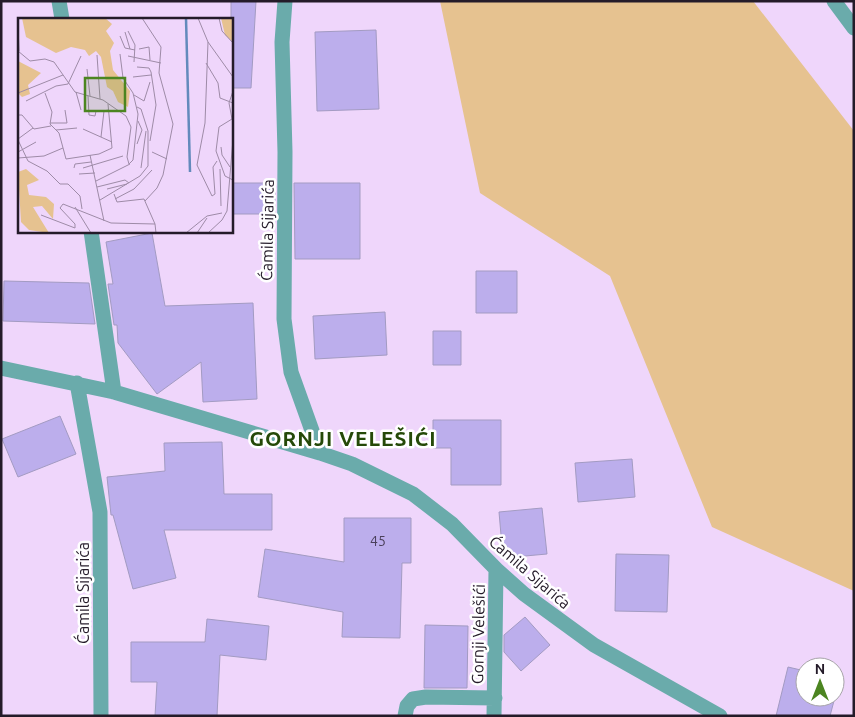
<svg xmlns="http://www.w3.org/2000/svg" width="855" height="717" font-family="Ubuntu,sans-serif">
<rect width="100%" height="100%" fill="#efd6fb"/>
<path fill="#e6c290" d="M440,1H753L854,131V591L712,527L610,276L480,193Z"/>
<path fill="#bcaeec" stroke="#a39bc2" d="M231,1H256L251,88H231Z
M376,30L379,109L317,111L315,32Z
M231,183H275V214H231Z
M294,183H360V259H295Z
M152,233L165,306L253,303L257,399L203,402L201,362L157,394L118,343L117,325H114L108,284H113L106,242Z
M476,271H517V313H476Z
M4,281L89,283L95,324L3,321Z
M385,312L387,355L315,359L313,316Z
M433,331H461V365H433Z
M60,416L76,454L18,477L2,439Z
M433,420H501V485H451V448H433Z
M222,442L224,494H272V530H164L176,578L133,589L113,515H111L107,477L165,471L164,443Z
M632,459L635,497L578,502L575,463Z
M542,508L547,554L503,558L499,512Z
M344,518H411V563H402L400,638L342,637L343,612L258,597L265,549L344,562Z
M616,554L669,555L667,612L615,611Z
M525,617L550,645L521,671L504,652V635Z
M207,619L269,626L266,660L220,655L217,716H155L157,682H131V642H205Z
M425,625L468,626L467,688H424Z
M788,667L805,671V697H835L830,716H776Z"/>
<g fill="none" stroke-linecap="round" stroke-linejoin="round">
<path stroke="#6aabab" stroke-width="15" d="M59,1L62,19
M285,1L282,42L285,152L284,319L291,372L320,453
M834,1L854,28
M91,231L114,392
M1,368L114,392L320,453L352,464L413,494L452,524L496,569L524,594L594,645L720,716
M77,383L100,512L101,716
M405,716L407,706L413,699L426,697L495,698
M494,716L496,569"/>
</g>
<g text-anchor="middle" stroke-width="5" stroke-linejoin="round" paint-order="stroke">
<g font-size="14" fill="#4a405a">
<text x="378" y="546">45</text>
</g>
<g font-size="16" fill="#241b29" stroke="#fff">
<text transform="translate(267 230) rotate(-89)" y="6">Ćamila Sijarića</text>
<text transform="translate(530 572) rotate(41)" y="6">Ćamila Sijarića</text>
<text transform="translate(83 593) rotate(-90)" y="6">Ćamila Sijarića</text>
<text transform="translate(478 634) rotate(-89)" y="6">Gornji Velešići</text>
</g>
<g font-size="21" font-weight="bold" letter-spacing="1" fill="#254908" stroke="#fff">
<text x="343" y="446">GORNJI VELEŠIĆI</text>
</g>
</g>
<g transform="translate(18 18)">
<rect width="215" height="215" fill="#efd6fb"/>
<path d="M4,0H87L94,6L88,13L96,25L92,33L95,52L112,73L110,89L100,84L95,73L89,69L83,39L78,33L71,38L67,32L53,29L38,35L8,19ZM203,0H215V24L207,17ZM0,43L23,55L10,67L12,76L4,79L0,75ZM8,151L21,162L9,167L11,177L28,179L36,186L35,201L24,188L15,189L31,215L11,212L3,204L0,154Z" fill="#e6c290"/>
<path fill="none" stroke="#638abc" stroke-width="2.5" d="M168,0L172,154"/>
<path fill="none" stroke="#9e8ba7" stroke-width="1" d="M124,0L143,29L141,55L155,106L145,157L139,170L127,183M180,0L190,24L215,59M201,0L204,13L215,25M0,8L1,33M110,13L117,27L116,44M107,14L112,31L117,32M102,18L107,30L112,31M190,24L187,105L179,147L194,178L197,176L195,149L199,143M121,31L131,29L132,42M0,33L12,43L27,41L36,44L57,74L85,82L108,98L113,109L109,139L111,146M102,36L105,60L115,75L120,96L115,142L111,146M79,37L82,81M110,38L143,45M188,45L200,65L202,80L215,85M119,49L131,50L133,54L138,87L132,123M69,51L72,78M115,59L133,57M50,66L63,38M215,73L211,85L214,101L201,109L198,133L207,158L215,162M58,74L63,92M0,75L45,57M27,75L34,94L32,106L41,115L48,141L81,136L94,130M116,77L126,83L132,64M70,78L71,97L77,98L78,93M8,83L38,68L50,66M90,86L94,130M0,97H4L16,111L33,108M32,105H49L47,92M65,111L94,124M38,112L59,110M83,119L86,93L90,92M0,121L15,110M0,122L10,143L29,153L42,166H50L62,178L64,191M119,126L124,112L120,103M203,129L204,137L212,149M0,134L18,124M134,134L149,141M72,137L86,203M0,140L26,138L45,130M56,150L57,146L73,144M65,150L105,138M123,150L128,113M202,151L203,188M61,156L77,155M78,163L112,146M79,169L107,162L111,165M89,171L109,166M96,176L99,184L126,181L137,206L138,215M97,181L116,171L134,152M82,182L122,158L130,148V113L123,91L119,89M57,189L73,215M23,197L57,210V206L42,190L45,186L93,205L137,206M168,215L189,198L204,195M179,215L189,200M190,215L204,202L209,193L215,121"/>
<path fill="#4c8521" fill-opacity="0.15" stroke="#4c8521" stroke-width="2.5" d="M67,60H107V93H67Z"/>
<rect width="215" height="215" fill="none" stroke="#241b29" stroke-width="2.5"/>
</g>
<rect width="855" height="717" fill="none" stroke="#241b29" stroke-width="5"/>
<g transform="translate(820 682)"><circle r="24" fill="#ffffff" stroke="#a7a4a9"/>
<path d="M0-4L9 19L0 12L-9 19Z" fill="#4c8521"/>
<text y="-8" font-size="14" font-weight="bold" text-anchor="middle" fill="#241b29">N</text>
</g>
</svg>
